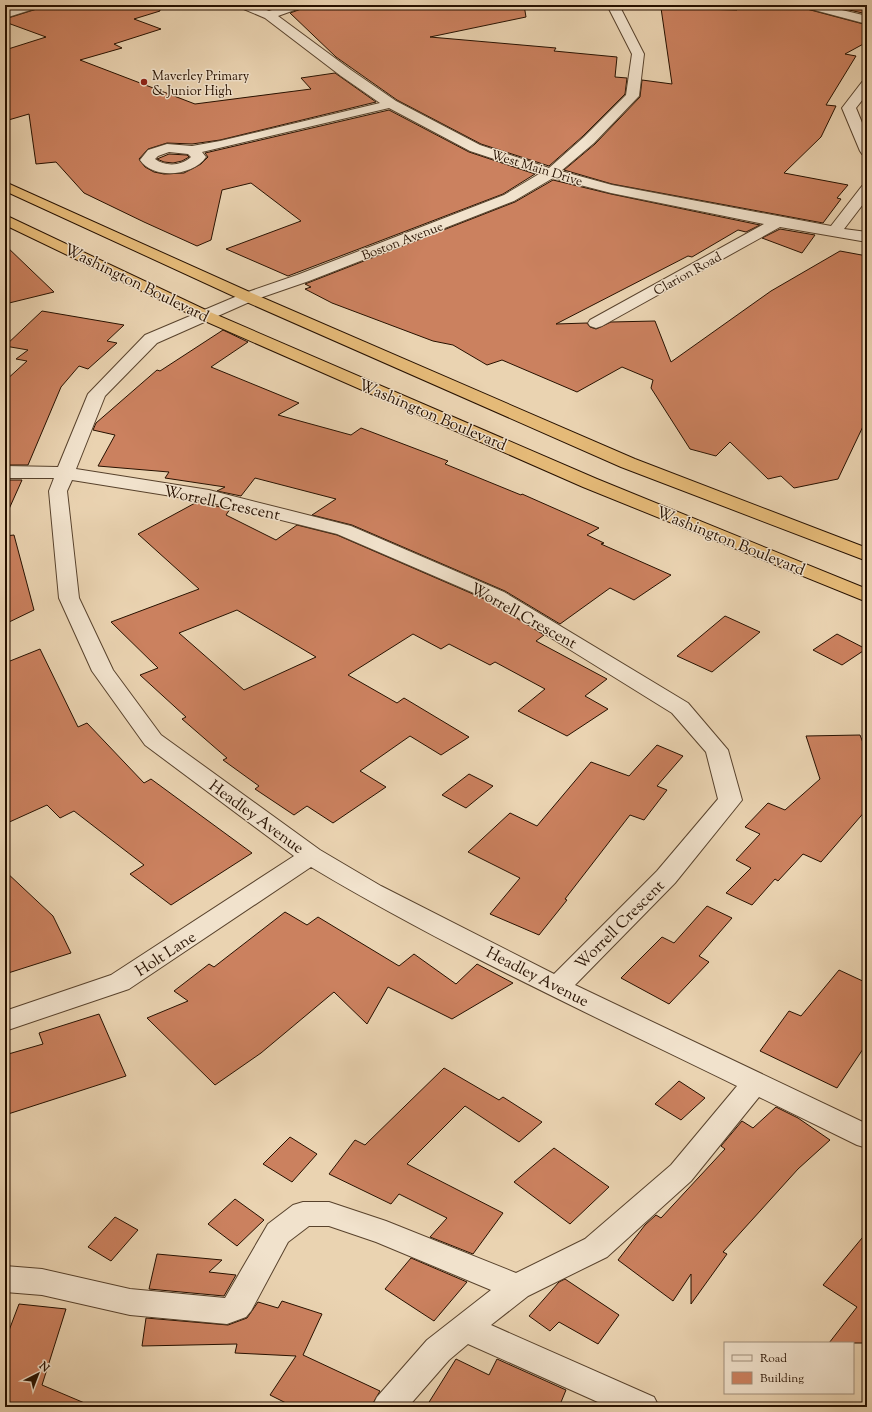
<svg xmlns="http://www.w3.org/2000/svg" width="872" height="1412" font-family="'Sorts Mill Goudy',serif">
<rect width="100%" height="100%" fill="#ead3b1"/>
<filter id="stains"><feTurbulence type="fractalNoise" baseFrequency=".005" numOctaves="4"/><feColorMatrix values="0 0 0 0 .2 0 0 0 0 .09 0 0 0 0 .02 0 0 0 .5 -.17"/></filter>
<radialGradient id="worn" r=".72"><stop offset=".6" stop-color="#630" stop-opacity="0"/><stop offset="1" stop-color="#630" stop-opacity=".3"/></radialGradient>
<path fill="#cb815f" stroke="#271100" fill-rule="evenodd" d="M44,5H159L160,11L134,19L161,29L114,44L122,48L80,60L195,104L311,89L301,78L335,73L376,102L220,140L192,144L167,143L148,149L139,159L145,167L154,172L164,174L184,173L201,164L208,157L205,153L389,110L469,152L535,174L503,194L288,276L226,249L301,221L251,183L222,190L211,240L197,246L144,222L84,193L56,162L36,164L29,114L5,121V50L46,37L5,22V19L40,8Z
M306,5H524L526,17L430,37L556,48L554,51L617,57L615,77L627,78L625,94L583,136L549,166L481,144L397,100L336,57L290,13L304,8Z
M738,5H800L803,8L867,25V42L845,54L856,56L826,105L836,106L821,137L784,173L848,185L837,198L841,199L823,223L612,184L564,170L595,144L640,97L642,80L672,84L661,8L737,10Z
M827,5H867V14Z
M169,154L187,155L189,157L182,161L173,163L164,162L157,159Z
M553,180L611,194L760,225L746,232L738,230L692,257L688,256L556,324L587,323L590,327L596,329L611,322L655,321L671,362L771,291L840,251L867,256V418L838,479L794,488L781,476L768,479L730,442L716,456L690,449L651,388L653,380L622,367L577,392L502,360L487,365L453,345L433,341L332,303L305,289L311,287L305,284L515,202Z
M780,229L815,235L802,253L762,238Z
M5,245L54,292L5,304Z
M42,311L124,325L107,341L117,343L88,369L79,366L61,387L28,465H5V381L27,361L16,359L28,350L5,346Z
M223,330L248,342L211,367L299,403L278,415L351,435L361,428L448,461L445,464L521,495L522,494L599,528L587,535L604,543L601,544L671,575L634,600L610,588L560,624L505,591L352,525L312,515L336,499L255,478L241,496L217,491L225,487L165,478L169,472L98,466L115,435L93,430L96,423L157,370L160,371Z
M5,480H22L5,518Z
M197,502L230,509L226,515L276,540L297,525L337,535L489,601L544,635L536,641L607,679L585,696L608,709L567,736L518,711L545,689L495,662L490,665L449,644L441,649L413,634L348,675L397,703L404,698L469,737L441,755L410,736L360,771L386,787L333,823L307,806L294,815L255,789L259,786L223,760L227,758L182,719L186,717L140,675L158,668L111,622L199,589L138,534ZM237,610L316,657L244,690L179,633Z
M14,535L34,610L5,624V536Z
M725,616L760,632L712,672L677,656Z
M837,634L866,649L842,665L813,650Z
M40,649L78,727L87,723L144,783L151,779L252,853L171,905L130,874L144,865L74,811L60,818L47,805L5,824V663Z
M860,735L867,753V809L821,862L803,854L778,881L775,879L752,905L726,893L751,868L736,860L760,834L745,827L768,803L785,810L820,779L806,736Z
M657,745L683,756L657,786L667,790L644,820L630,815L565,899L567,900L539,935L490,914L520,878L468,852L510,813L537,826L591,762L629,776Z
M469,774L493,786L466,808L442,795Z
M5,871L53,916L71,953L5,974Z
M707,906L732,918L699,956L709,962L669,1004L621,978L662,937L674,943Z
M285,912L307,925L318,917L399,966L414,954L456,984L477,964L513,983L452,1019L388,987L367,1024L334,992L261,1053L215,1085L147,1018L188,1001L174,991L209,964L214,967Z
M839,970L867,983V1043L837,1088L760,1051L789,1011L801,1016Z
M99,1014L126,1076L5,1115V1055L43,1044L39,1033Z
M444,1068L499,1100L503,1097L542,1122L519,1142L465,1106L407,1164L503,1213L473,1254L430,1237L447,1218L399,1194L391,1204L329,1174L355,1140L365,1145Z
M679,1081L705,1098L681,1120L655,1104Z
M776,1107L798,1118L830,1140L798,1169L723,1252L727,1254L691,1304V1274L673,1301L618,1260L645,1225L656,1215L661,1218L725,1149L721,1146L742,1121L753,1128Z
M290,1137L317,1154L292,1182L263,1164Z
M554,1148L609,1187L570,1224L514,1182Z
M235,1199L264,1220L237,1246L208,1224Z
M115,1217L138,1230L111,1261L88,1247Z
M867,1232V1343H829L857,1307L823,1285Z
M157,1254L222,1260L209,1272L236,1275L224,1296L149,1289Z
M411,1258L467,1282L434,1321L385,1289Z
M565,1279L619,1315L598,1344L559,1322L550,1331L529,1316L559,1282Z
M282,1301L322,1314L303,1355L380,1391L371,1407H294L270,1395L296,1356L235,1353L237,1344L142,1346L146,1318L228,1325L247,1318L258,1302L278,1308Z
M19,1304L66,1309L42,1385L94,1407H5V1341Z
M456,1359L489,1375L497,1359L566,1390L559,1407H426Z"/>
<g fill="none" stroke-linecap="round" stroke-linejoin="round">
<defs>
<path id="minor" d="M23,5H42L40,7L5,18V10Z
M237,5H254L269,11L287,5H305L303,7L278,16L351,70L396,101L480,145L549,168L584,137L626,95L632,54L607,5H619L644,54L639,96L594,143L561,171L612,185L831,226L862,186L867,185V199L844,229L867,232V242L780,227L602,326L596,328L590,326L588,323L590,320L764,224L611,193L553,178L514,201L309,281L254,300L157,343L105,396L76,469L209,490L351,526L504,592L688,703L728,750L742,800L738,805L675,883L575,985L867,1124V1148L857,1145L759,1097L691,1181L607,1257L528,1296L491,1325L654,1397L659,1407H609L468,1344L449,1360L408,1407H372L377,1397L427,1340L491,1290L376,1242L329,1226H309L288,1242L251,1311L246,1317L227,1324L130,1315L42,1295L5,1292V1266L42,1269L130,1289L225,1298L268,1224L293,1205L303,1202H329L386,1221L516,1273L585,1239L671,1165L737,1086C594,1016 448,949 311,867L129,989L5,1031V1011L111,975L294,856L145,745L92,671L59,598L49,491L54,478H5V466L58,467L88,394L145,335L242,294L297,275L504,195L539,174L470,151L389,108L202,152L206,157C193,176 154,180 140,160L148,150L167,144L192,146L220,141L380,103L341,76L265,18L239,7ZM169,152L188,154L191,157C181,166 166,167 155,159L158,156ZM72,480L209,502L337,534L490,600L672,713L706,752L718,799L657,871L554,974L381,886L320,850L161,735L113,670L79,598L67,491Z
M801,5H821L867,16V24L803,7Z
M867,81V94L856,108L867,135V155L862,154L860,151L842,108L862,82Z"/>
<path id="highway" d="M5,182L254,294L635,459L867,548V561L621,467L242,300L5,191Z
M5,215L210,312L597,479L867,589V602L583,487L198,318L5,225Z"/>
</defs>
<use href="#minor" stroke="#58422c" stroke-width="2"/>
<use href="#highway" stroke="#271100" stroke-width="2"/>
<use href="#minor" fill="#f1e2cc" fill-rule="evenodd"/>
<use href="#highway" fill="#e5ba78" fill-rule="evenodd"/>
</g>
<circle fill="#8f2418" stroke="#f1e2cc" stroke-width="1.5" cx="144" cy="82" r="4"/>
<g text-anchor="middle" stroke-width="3" stroke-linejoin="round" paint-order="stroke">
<g font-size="13" fill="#271100" stroke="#f1e2cc" text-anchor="start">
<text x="152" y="80">Maverley Primary<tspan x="152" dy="15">&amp; Junior High</tspan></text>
</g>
<g font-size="13" fill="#271100" stroke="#f1e2cc">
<text transform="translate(537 167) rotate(17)" y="5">West Main Drive</text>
<text transform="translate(402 240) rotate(-21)" y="5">Boston Avenue</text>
<text transform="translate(687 273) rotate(-29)" y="5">Clarion Road</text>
</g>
<g font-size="16" fill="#271100" stroke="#f1e2cc">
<text transform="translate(137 282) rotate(26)" y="6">Washington Boulevard</text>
<text transform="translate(433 414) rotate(23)" y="6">Washington Boulevard</text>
<text transform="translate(222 502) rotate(12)" y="6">Worrell Crescent</text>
<text transform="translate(731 540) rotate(22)" y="6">Washington Boulevard</text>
<text transform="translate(524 615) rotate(29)" y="6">Worrell Crescent</text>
<text transform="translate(257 816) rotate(36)" y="6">Headley Avenue</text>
<text transform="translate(619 924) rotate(-45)" y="6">Worrell Crescent</text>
<text transform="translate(165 953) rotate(-33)" y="6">Holt Lane</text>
<text transform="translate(538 976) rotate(27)" y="6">Headley Avenue</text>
</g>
</g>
<rect width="872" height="1412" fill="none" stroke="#ead3b1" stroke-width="20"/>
<rect x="6" y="6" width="860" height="1400" fill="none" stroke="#271100" stroke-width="2"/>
<rect x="10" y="10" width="852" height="1392" fill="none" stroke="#271100"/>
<rect x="724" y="1342" width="130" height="52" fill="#f1e2cc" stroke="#a08e7a"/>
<rect x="732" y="1355" width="20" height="6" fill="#f1e2cc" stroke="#a08e7a"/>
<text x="760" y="1362" font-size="12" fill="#271100">Road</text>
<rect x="732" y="1372" width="20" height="12" fill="#cb815f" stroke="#a08e7a"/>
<text x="760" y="1382" font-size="12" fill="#271100">Building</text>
<g transform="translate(38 1374) rotate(42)" stroke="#f1e2cc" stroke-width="3" paint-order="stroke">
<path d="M0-3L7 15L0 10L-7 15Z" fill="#271100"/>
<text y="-6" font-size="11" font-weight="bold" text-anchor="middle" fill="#271100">N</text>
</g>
<rect width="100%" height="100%" filter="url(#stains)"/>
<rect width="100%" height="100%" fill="url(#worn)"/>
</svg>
